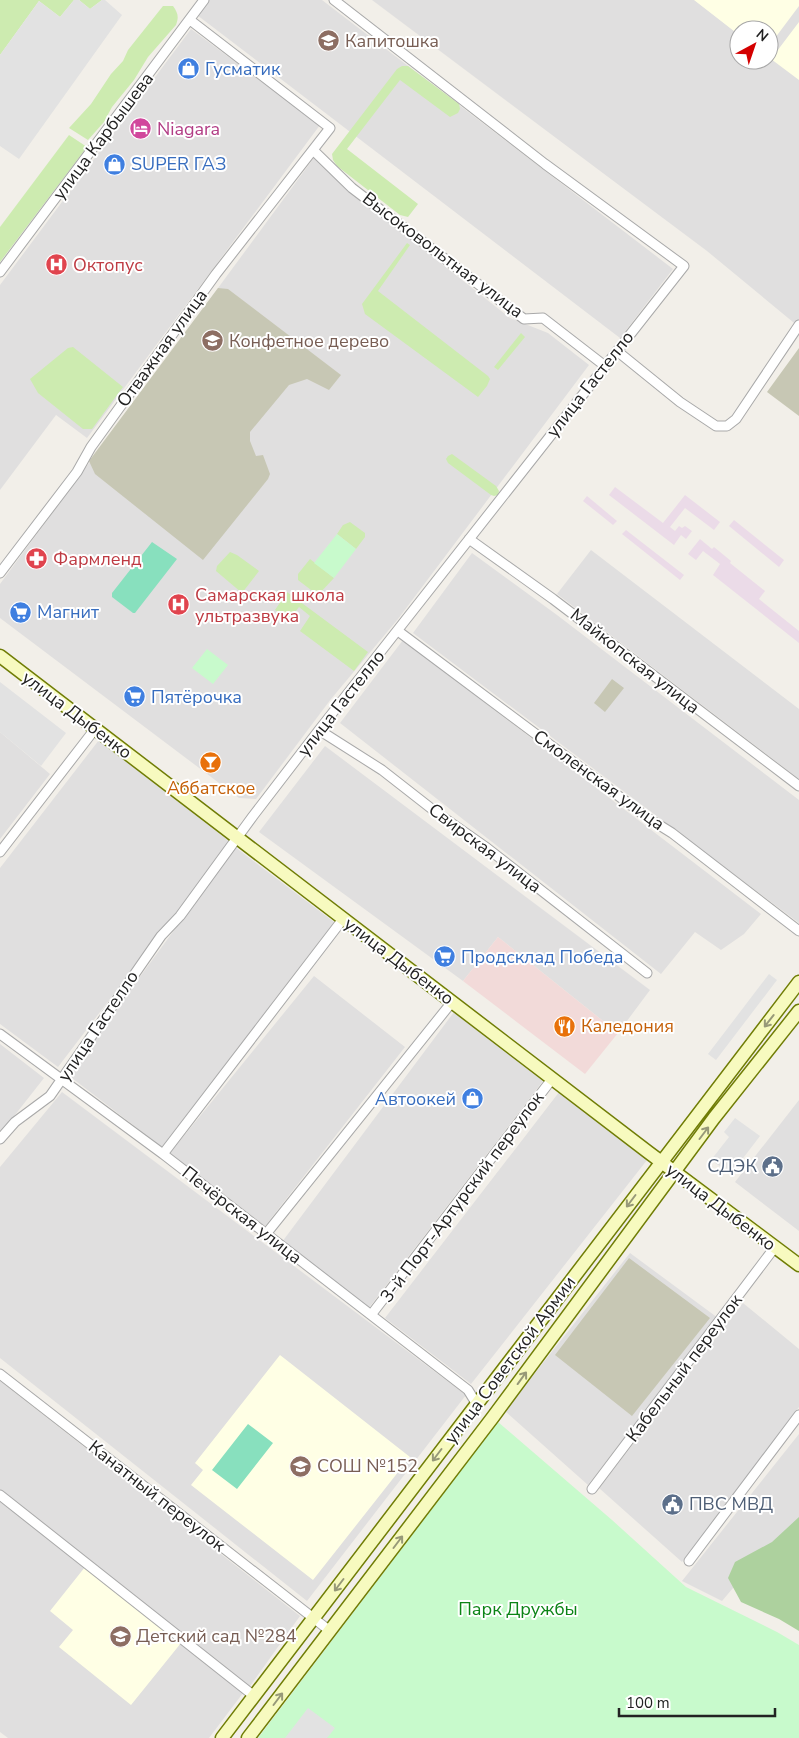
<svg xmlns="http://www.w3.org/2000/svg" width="799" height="1738" font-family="'Nunito Sans',sans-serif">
<rect width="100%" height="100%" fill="#f2efe9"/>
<path fill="#e0dfdf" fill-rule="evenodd" d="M209,0H322L673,269L620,338L197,15Z
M372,0H799V327L707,251ZM739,30H769V60H739Z
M191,29L320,125L87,438L56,415L0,490V285Z
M316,155L345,187L510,318L548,333L589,365L398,619L331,699L256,799L239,798L0,618V584Z
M591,550L799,709V779L557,594Z
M472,553L557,615L799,800V923L413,633Z
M403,640L761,914L744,934L721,950L695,932L661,974L340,723Z
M0,732L50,774L0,839Z
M99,740L230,842L58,1067L0,1024V868Z
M325,746L650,990L618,1033L498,937L463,981L259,832Z
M235,847L334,922L162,1147L68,1075Z
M314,976L405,1047L265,1226L170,1153Z
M457,1008L546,1077L368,1309L282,1242Z
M0,1044L44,1078L0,1134Z
M563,1087L651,1155L471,1384L385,1318Z
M62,1092L466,1395L307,1601L0,1358V1167Z
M799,1100V1231L735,1182Z
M630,1253L718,1318L588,1485L505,1411Z
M743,1303L799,1349V1407L682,1562L599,1488Z
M0,1381L300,1616L248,1689L0,1491Z
M799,1434V1531L744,1575L722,1601L682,1581Z
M0,1500L243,1693L209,1738H8L0,1732Z"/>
<path fill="#f2dad9" d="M498,937L618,1033L585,1074L463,981Z"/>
<path fill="#ebdbe8" d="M615,487L663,523L685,495L720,522L714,530L685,508L670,527L675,531L679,526L682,528L685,526L692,531L686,539L681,535L674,545L609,495Z
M587,496L617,521L613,525L583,501Z
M734,520L784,560L779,567L729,526Z
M626,530L684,575L680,580L622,534Z
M700,539L712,549L714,547L731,561L730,563L765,591L759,599L799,631V643L713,575L720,564L703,551L696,560L688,554Z"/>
<path fill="#ffffe5" d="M694,0H799V6L769,46V30H739V35Z
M799,22V80L771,59Z
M280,1355L410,1457L313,1580L191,1485L203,1470L195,1463Z
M85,1567L181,1643L131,1705L59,1647L73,1630L50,1611Z"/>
<path fill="#c7c7b4" d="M218,288L228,289L341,375L329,390L307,379L289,385L250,432V441L256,456L263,455L270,474L268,479L203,560L95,474L89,461Z
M799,348V416L767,392Z
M612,679L624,688L605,712L594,703Z
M629,1258L710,1318L632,1416L555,1355Z"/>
<path fill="#cdebb0" d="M0,0H74L60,17L39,1L0,55Z
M79,0H102L90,9Z
M163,6H173C178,13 179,17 176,25L148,57L134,80L112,107L104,122L88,140L69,128L91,104L111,74L123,61L128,50Z
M402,66H408L459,104L460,109L458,113L450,117L400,80L347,149L418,204L408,217L400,215L337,166L333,160L332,154L397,69Z
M69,135L87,147L0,262V227Z
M407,243L410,245L378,291L488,376L490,379L487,386L478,397L365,314L362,304Z
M521,333L525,337L498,370L494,367Z
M73,347L123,387L92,429H83L38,393L30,379L68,348Z
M452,454L496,486L499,491L498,495L494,496L491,495L448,463L446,459L448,456Z
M350,522L365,533V537L356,549L337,534L343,525Z
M230,552L237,555L259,571L242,593L216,571L217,566Z
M310,559L334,578L319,594L311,590L298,580V574Z
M287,592L368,652L354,671L300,631L310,616L299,607L289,620L275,610Z"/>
<path fill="#add19e" d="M799,1517V1631L779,1619L741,1602L728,1578L735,1562L772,1542Z"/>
<path fill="#c8facc" d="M337,534L356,549L334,578L314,563Z
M207,649L228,665L213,684L192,668Z
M498,1422L612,1520L686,1587L777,1632L799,1645V1738H258Z"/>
<path fill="#88e0be" d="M152,542L177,559L135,613H133L112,597V593Z
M248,1424L273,1443L237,1489L212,1470Z"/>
<path fill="#e2e2e2" d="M74,0H79L90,9L102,0H105L122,15L19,159L0,146V55L39,1L60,17Z
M0,682L66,733L41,766L0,732Z
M769,974L777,980L716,1060L708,1054Z
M735,1118L760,1136L731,1174L711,1160L729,1137L724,1132Z
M308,1708L335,1728L327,1738H285Z"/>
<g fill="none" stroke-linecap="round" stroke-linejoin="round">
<defs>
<path id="minor" d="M313,150L352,188L524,319L543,318L605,366
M0,272L204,0
M617,351L680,402L716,426H727L736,419L799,325
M469,539L553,599L799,786
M0,573L77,472L91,447L216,274L330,128L190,20
M398,631L648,818L672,833L799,931
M319,730L382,770L437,813L487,848L647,973
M0,852L95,729
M0,1034L163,1154L468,1390L476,1403
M0,1139L15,1122L50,1096L161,936L180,916L253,816L319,730L684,266L545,164L334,0
M163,1154L343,919
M266,1234L452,1002
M371,1315L552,1079
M0,1374L330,1631
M592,1489L775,1247
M0,1495L254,1696
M689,1561L799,1415"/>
<path id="secondary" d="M0,656L648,1152L799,1265
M222,1738L799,982
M248,1738L493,1417L714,1118L799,1011"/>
</defs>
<use href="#minor" stroke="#a9a9a9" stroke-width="11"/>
<use href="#secondary" stroke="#707d05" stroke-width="15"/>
<use href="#minor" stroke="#fff" stroke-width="9"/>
<use href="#secondary" stroke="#f7fabf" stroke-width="12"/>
</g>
<defs><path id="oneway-shaft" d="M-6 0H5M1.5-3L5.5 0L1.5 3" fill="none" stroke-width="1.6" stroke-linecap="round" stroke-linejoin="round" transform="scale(1.25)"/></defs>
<g stroke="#979978">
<use href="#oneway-shaft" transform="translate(769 1021) rotate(128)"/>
<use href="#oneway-shaft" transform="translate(704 1133) rotate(-53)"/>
<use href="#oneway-shaft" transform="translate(631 1201) rotate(127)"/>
<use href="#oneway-shaft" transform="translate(522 1378) rotate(-54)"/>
<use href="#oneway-shaft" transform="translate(437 1455) rotate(127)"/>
<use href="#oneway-shaft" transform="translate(398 1542) rotate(-53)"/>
<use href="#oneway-shaft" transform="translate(339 1585) rotate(127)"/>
<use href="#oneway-shaft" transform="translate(278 1699) rotate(-53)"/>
</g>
<defs>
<symbol id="school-disc" viewBox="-11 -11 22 22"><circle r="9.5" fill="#8d6e63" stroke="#fff"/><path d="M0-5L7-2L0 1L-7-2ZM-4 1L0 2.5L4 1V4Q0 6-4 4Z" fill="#fff"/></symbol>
<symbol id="shop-disc" viewBox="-11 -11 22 22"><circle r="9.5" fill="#3f7fe0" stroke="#fff"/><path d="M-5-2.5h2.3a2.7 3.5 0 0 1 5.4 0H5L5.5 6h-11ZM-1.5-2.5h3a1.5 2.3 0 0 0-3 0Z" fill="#fff"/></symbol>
<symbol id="hotel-disc" viewBox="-11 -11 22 22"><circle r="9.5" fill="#d1479c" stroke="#fff"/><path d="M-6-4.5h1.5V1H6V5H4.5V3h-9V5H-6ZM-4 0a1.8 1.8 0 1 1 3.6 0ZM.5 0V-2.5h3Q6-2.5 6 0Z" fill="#fff"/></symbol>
<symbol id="hospital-disc" viewBox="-11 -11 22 22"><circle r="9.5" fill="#e0444e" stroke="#fff"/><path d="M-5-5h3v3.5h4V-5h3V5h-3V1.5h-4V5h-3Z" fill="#fff"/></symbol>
<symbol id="pharmacy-disc" viewBox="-11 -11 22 22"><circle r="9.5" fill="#e0444e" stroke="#fff"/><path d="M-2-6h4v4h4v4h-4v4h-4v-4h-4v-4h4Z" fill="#fff"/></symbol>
<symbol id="supermarket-disc" viewBox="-11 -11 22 22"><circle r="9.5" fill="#3f7fe0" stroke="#fff"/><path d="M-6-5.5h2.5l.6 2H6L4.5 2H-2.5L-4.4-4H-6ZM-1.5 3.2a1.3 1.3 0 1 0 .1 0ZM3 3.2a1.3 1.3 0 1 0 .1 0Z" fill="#fff"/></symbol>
<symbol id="bar-disc" viewBox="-11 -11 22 22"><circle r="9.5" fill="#e8710a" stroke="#fff"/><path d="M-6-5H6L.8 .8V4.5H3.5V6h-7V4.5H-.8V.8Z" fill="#fff"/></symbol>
<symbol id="restaurant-disc" viewBox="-11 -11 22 22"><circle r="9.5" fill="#e8710a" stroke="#fff"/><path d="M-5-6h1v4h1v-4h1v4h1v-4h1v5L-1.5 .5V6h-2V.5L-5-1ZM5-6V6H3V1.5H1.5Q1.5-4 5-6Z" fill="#fff"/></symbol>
<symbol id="civic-disc" viewBox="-11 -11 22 22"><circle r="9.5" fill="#5c6f8a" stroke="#fff"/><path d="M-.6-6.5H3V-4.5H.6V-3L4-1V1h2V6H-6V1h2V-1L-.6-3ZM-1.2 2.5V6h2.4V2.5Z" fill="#fff"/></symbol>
</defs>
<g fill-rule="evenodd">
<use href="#school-disc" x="316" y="28" width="25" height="25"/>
<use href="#shop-disc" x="176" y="56" width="25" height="25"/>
<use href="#hotel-disc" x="128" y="116" width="25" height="25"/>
<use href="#shop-disc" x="102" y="152" width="25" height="25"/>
<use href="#hospital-disc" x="44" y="252" width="25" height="25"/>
<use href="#school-disc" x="200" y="328" width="25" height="25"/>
<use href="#pharmacy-disc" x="24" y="546" width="25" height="25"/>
<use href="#hospital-disc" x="166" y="592" width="25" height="25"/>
<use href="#supermarket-disc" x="8" y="600" width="25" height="25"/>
<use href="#supermarket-disc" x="122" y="684" width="25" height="25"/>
<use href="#bar-disc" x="198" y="750" width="25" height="25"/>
<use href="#supermarket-disc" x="432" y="944" width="25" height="25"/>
<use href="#restaurant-disc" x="552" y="1014" width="25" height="25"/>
<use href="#shop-disc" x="460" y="1086" width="25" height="25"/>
<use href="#civic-disc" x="760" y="1154" width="25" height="25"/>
<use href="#school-disc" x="288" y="1454" width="25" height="25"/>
<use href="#civic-disc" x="660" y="1492" width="25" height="25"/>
<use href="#school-disc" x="108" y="1624" width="25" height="25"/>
</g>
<g text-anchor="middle" stroke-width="4" stroke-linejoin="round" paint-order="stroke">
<g font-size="18" fill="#785e54" stroke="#fff" text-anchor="start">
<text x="345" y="47">Капитошка</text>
<text x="229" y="347">Конфетное дерево</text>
<text x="317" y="1472">СОШ №152</text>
<text x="136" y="1642">Детский сад №284</text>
</g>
<g font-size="18" fill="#366cbe" stroke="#fff" text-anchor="start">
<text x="205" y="75">Гусматик</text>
<text x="131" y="170">SUPER ГАЗ</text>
<text x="37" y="618">Магнит</text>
<text x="151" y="703">Пятёрочка</text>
<text x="461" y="963">Продсклад Победа</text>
<text x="456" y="1105" text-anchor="end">Автоокей</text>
</g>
<g font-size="18" fill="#b23c85" stroke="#fff" text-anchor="start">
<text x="157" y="135">Niagara</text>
</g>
<g font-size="18" fill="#222" stroke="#fff">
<text transform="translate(103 136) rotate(-53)" y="6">улица Карбышева</text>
<text transform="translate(443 255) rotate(37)" y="6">Высоковольтная улица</text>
<text transform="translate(162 348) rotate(-54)" y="6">Отважная улица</text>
<text transform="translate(590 384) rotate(-52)" y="6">улица Гастелло</text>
<text transform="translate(635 661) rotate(38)" y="6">Майкопская улица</text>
<text transform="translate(341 703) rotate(-52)" y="6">улица Гастелло</text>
<text transform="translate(77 715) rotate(37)" y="6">улица Дыбенко</text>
<text transform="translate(599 780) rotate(36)" y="6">Смоленская улица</text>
<text transform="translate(485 848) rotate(37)" y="6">Свирская улица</text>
<text transform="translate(399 961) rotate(37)" y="6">улица Дыбенко</text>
<text transform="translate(98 1026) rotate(-56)" y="6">улица Гастелло</text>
<text transform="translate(462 1197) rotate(-53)" y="6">3-й Порт-Артурский переулок</text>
<text transform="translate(721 1207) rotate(37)" y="6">улица Дыбенко</text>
<text transform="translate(242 1215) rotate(38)" y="6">Печёрская улица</text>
<text transform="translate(510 1360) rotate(-53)" y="6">улица Советской Армии</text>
<text transform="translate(684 1368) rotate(-53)" y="6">Кабельный переулок</text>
<text transform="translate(157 1496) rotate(38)" y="6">Канатный переулок</text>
</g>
<g font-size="18" fill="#be3a42" stroke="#fff" text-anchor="start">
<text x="73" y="271">Октопус</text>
<text x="53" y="565">Фармленд</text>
<text x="195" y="601">Самарская школа<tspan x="195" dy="21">ультразвука</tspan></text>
</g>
<g font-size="18" fill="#c56008" stroke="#fff">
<text x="211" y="794">Аббатское</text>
<text x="581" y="1032" text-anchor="start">Каледония</text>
</g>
<g font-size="18" fill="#4e5e75" stroke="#fff" text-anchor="end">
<text x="757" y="1172">СДЭК</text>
<text x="689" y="1510" text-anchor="start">ПВС МВД</text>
</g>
<g font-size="18" fill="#0c8416" stroke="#fff">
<text x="518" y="1615">Парк Дружбы</text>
</g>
</g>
<g transform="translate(754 45) rotate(40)"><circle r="24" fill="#ffffff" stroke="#a7a7a7"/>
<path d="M0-4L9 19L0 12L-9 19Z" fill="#d40000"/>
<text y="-8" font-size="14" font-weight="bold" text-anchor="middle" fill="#222222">N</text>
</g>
<path d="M619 1708v8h156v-8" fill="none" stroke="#222222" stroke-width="2.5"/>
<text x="626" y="1708" font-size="15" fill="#222222" stroke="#ffffff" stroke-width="4" paint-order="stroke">100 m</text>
</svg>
